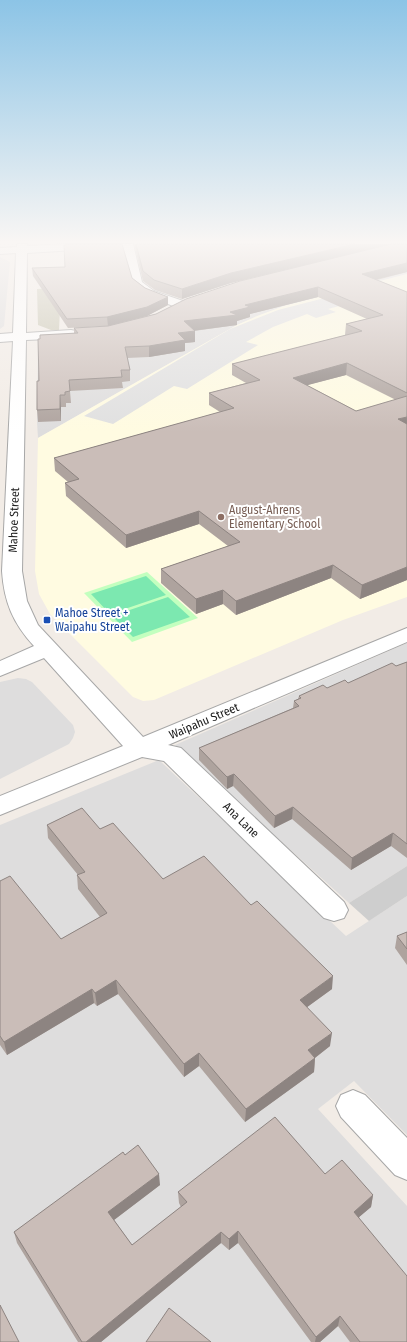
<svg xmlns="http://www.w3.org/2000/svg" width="407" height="1342" font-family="'Fira Sans Condensed',sans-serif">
<rect width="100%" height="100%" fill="#f2ece6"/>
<path fill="#dedddd" d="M407,251V274L284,306L237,325L38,438L37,422L38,348L39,344Z
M0,257L10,262L4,326L0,329Z
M407,643V866L349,903L175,745Z
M18,678L26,679L32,682L73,725L75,732L73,738L69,744L0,779V682Z
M159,760L346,936L407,896V1135L354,1081L318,1109L407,1206V1342H0V825Z"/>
<path fill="#fffbe1" d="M407,274V597L343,620L154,700L143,701L133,697L50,614L39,594L35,571L38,438L237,325L257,316L284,306Z"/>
<path fill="#cecece" d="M407,866V896L369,921L349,903Z"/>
<path fill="#c7c4b0" d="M61,288L59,330H51L38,325L37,289Z"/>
<path fill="#c3ffbf" d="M147,572L198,618L132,642L84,593Z"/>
<path fill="#7ce8b0" d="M146,576L166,595L110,614L91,594Z
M168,597L190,617L133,637L112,616Z"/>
<path fill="#e0e0e0" d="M344,293L362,300L328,309L336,312L316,318L307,314L273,327L246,342L258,345L187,389L174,386L113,424L84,416L230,329L278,310Z"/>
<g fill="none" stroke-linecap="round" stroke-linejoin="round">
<defs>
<path id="minor" d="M17,244H27V246L66,244H133L142,282L154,291L186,302L188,305L186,308H178L146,295L133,285L123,247L27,253L26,333L71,330L76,331L77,334L76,337L71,338L26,340L22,571L27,601L38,625L143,737L407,628V642L168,745L181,748L344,902L348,910L344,918L334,921L324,918L164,761L142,757L0,815V796L123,746L44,658L0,676V661L34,646C13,623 4,602 2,571L13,341L0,342V334L13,333L16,253L0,254V248L17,247Z
M353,1090L365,1095L407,1138V1180L395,1175L341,1117L336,1106L341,1095Z"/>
</defs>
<use href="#minor" stroke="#a7a7a7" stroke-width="2"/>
<use href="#minor" fill="#fff" fill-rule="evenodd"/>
</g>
<path fill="#aea39e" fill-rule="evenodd" d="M134,244H407V272L377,280L407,292V580L360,599L331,578L236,615L223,604L196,614L161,583V569L228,546L199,524L126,548L66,496L65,483L68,482L55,471L54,458L220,412L209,405V393L246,383L232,375V364L346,335H345L346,324L367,319L318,297L250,314V317L237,321V325L194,331L195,342L185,343V351L149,357L127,358L130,370V381L122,382L123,388L70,391L71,403H66V407H61V421L38,422L37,410L40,339L74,333V328L108,326L156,314L261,275L231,283L182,299L155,290L143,281ZM346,375L396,400L356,411L307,385Z
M32,268L132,278L168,305L147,316L108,326L68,328L33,276Z
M407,662V858L391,846L351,870L292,819L274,828L233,786L227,789L199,760V748L293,708L294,701L298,699L299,696L348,683L396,666Z
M47,825L100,829L163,879L332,989L307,1007L330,1046L315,1058L314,1072L245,1122L199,1066L184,1077L118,994L97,1006L94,1003L7,1055L0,1045V881L61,939L100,917L78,889L77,875H78L48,838Z
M407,932V965L395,948L397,936Z
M125,1155L160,1185L114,1220L132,1245L181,1207L179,1203L178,1192L325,1174L373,1195L371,1207L359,1217L407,1342H350L338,1326L320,1342H311L238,1243L229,1250L221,1243L101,1342H78L17,1243L14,1232Z"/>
<path fill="#8d8481" d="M355,244H393L231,283L182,299V289L231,273Z
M407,263V272L361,283L362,274Z
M318,287V297L250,314V317L237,321V325L184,332V321L230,312L245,305Z
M168,297V305L147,316L108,326L107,317Z
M195,331V342L185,343V351L149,357V346L178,333Z
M347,363L346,375L293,389V378Z
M60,395L61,407V421L60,409Z
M407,417V428L398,419Z
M199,511V524L126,548V535Z
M333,565L331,578L236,615V601Z
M407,567V580L360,599L362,585Z
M223,590V604L196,614V599Z
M234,774L233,786L227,789V777Z
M293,807L292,819L274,828L275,816Z
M393,833L391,846L351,870L352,858Z
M333,976L332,989L299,1013L300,1000Z
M116,980L118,994L97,1006L95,993Z
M92,989L94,1003L7,1055L4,1042Z
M332,1033L330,1046L307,1064L308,1050Z
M199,1053V1066L184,1077V1064Z
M315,1058L314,1072L245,1122L246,1109Z
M159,1174L160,1185L110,1223L108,1212Z
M373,1195L371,1207L352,1223L354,1212Z
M238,1231V1243L229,1250V1239Z
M221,1232V1243L101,1342H86Z
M340,1316L338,1326L320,1342H315L316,1337Z"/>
<path fill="#cabdb8" stroke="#8d8481" d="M72,244H122L132,278L145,288L168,297L147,307L107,317L67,319L32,268L65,267L64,245Z
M136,244H355L231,273L182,289L154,280L143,271Z
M391,244H407V263L362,274L407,292V393L347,363L293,378L356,411L407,396V417L398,419L407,424V567L362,585L333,565L236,601L223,590L196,599L161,569L240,542L199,511L126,535L65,483L79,479L54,458L234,408L209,393L260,380L232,364L362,331L346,324L383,315L318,287L245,305L250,307L230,312L237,315L184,321L195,331L178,333L185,340L149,346L125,347L130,370H121L122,377L69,380L70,391L65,392V395H60V409L37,410V381H39L38,339H40V335L78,333L74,328L108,326L156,314L186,299L240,281Z
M407,662V844L393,833L352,858L293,807L275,816L234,774L227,777L199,748L299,706L294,701L301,698L299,696L323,685L327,688L345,680L348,683L392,663L396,666Z
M82,808L100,829L113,823L163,879L204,856L251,905L257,901L333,976L300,1000L332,1033L308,1050L315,1058L246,1109L199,1053L184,1064L116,980L95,993L92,989L4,1042L0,1036V881L10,876L61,939L107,913L77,875L85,872L47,825Z
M407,932V949L397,936Z
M275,1117L325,1174L342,1160L373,1195L354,1212L407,1276V1342H360L340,1316L316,1337L238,1231L229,1239L221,1232L86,1342H82L14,1232L123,1152L125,1155L138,1145L159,1174L108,1212L132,1245L187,1202L178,1192Z
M0,1305L19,1342H0Z
M169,1308L211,1342H146Z"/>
<linearGradient id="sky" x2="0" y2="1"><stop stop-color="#8cc4e6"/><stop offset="0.56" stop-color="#f9f6f4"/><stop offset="1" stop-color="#f9f6f4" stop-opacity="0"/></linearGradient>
<rect width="407" height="432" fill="url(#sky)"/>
<circle fill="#8d6e63" stroke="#fff" stroke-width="1.5" cx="221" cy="517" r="4"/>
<rect fill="#1a4fb4" stroke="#fff" stroke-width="1.5" x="43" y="616" width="8" height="8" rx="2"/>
<g text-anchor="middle" stroke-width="4" stroke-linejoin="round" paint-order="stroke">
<g font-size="12" fill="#785e54" stroke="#fff" text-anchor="start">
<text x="229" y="514">August-Ahrens<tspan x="229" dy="14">Elementary School</tspan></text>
</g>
<g font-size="12" fill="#202020" stroke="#fff">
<text transform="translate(14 520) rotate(-88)" y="4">Mahoe Street</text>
<text transform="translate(204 721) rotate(-23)" y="4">Waipahu Street</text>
<text transform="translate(241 820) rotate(44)" y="4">Ana Lane</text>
</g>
<g font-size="12" fill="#164399" stroke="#fff" text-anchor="start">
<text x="55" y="617">Mahoe Street +<tspan x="55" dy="14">Waipahu Street</tspan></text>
</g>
</g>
</svg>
